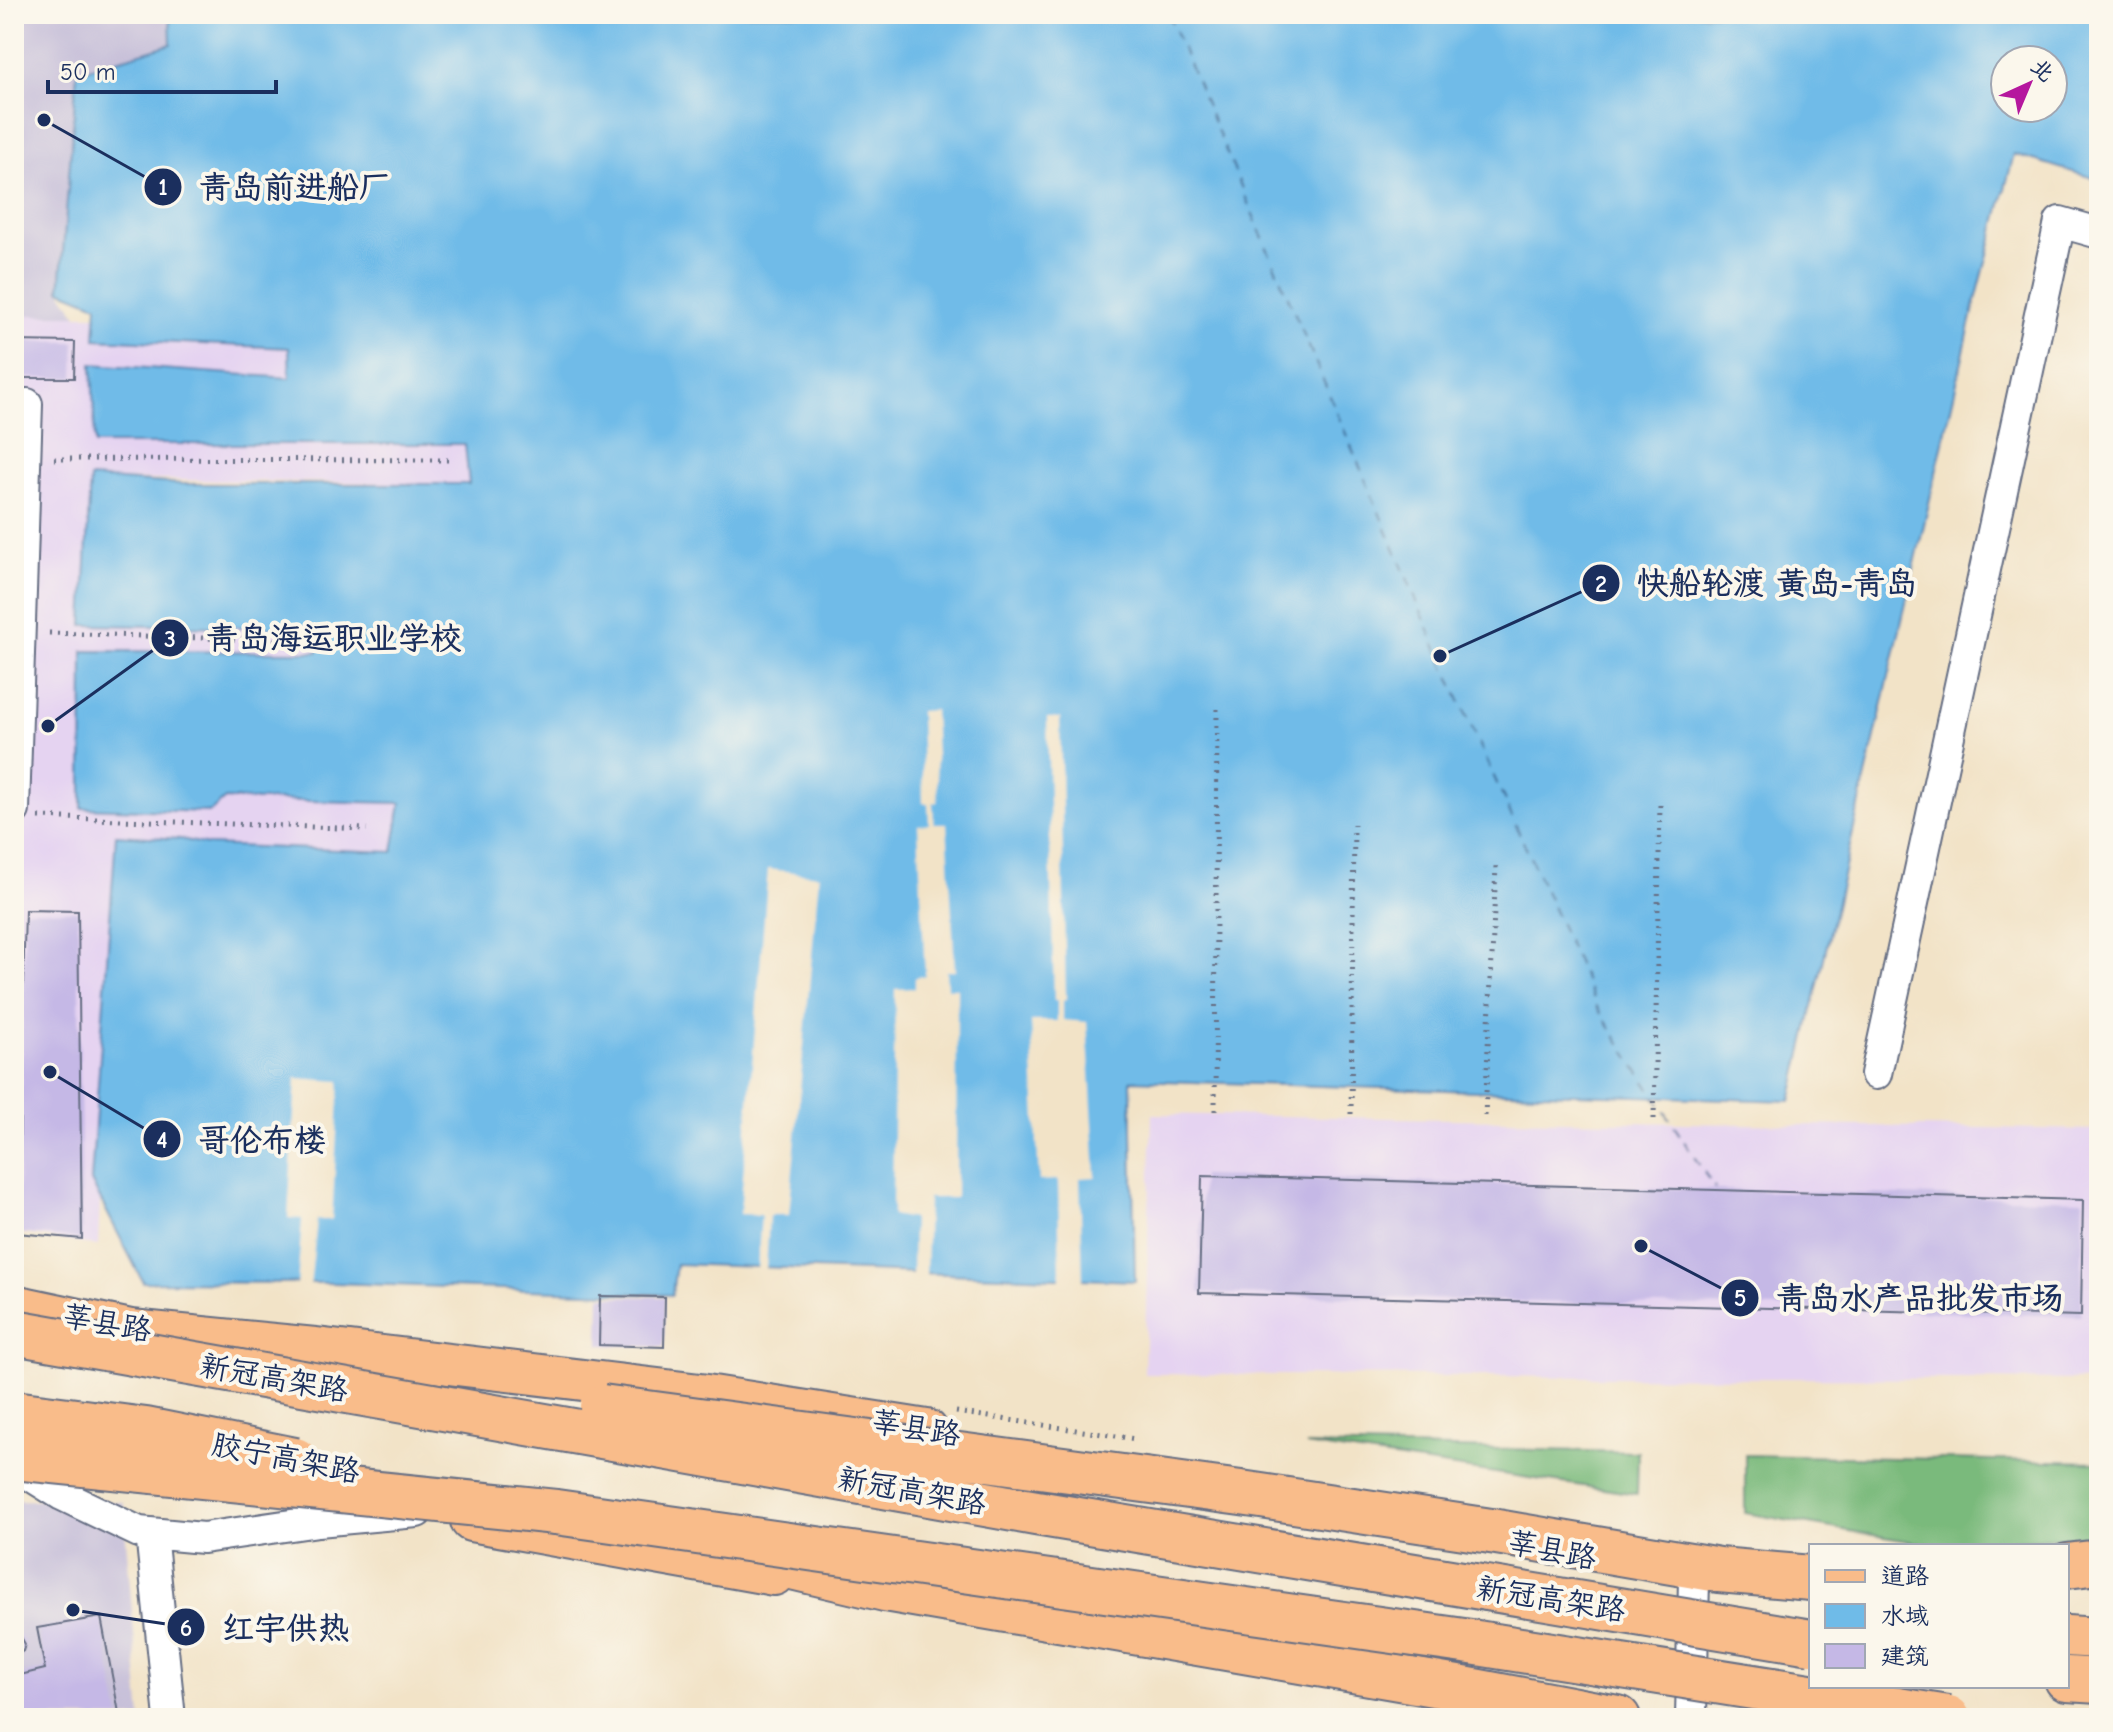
<svg xmlns="http://www.w3.org/2000/svg" width="2113" height="1732" font-family="'Comic Neue','LXGW WenKai TC',sans-serif">
<rect width="100%" height="100%" fill="#fbf7ec"/>
<filter id="ink" filterUnits="userSpaceOnUse"><feTurbulence type="fractalNoise" baseFrequency=".0125" numOctaves="2"/><feDisplacementMap in="SourceGraphic" scale="16" xChannelSelector="R" yChannelSelector="G"/><feConvolveMatrix kernelMatrix="1 2 1 2 8 2 1 2 1" color-interpolation-filters="sRGB"/></filter>
<filter id="wash" filterUnits="userSpaceOnUse"><feTurbulence type="fractalNoise" baseFrequency=".006" numOctaves="4" result="noise"/><feDisplacementMap in="SourceGraphic" scale="32" xChannelSelector="R" yChannelSelector="G"/><feGaussianBlur stdDeviation="1.8" result="paint"/><feColorMatrix in="noise" values="0 0 0 0 0 0 0 0 0 0 0 0 0 0 0 0 0 1.4 0 .05"/><feComposite in="paint" operator="in"/></filter>
<g filter="url(#wash)">
<rect width="100%" height="100%" fill="#f2e3c7"/>
<path fill="#e5d3f1" d="M14,315H97L96,339L289,349L290,379L92,365L95,444H465L469,484L90,479L83,625L318,628V652L83,651L210,812L224,799L401,803L393,852L208,845L181,839L116,835L98,1246L14,1232Z
M1152,1114L2099,1130V1380L1144,1374Z"/>
<path fill="#c7c0d9" d="M14,14H170L172,44L77,72L60,290L77,315H14Z
M14,1500L123,1502L141,1718H14Z"/>
<path fill="#7aba7b" stroke="#4a746c" stroke-width="2" d="M1306,1445L1638,1452L1637,1494Z
M1745,1455L2099,1462V1535L1937,1546L1745,1513Z"/>
<path fill="#6fbbe8" stroke="#4575a3" stroke-width="2" fill-rule="evenodd" d="M170,14H2099V180L2014,154L1974,308L1791,1101L1131,1080L1135,1281L676,1264L672,1295L334,1283L143,1282L91,1181L116,835L181,839L208,845L393,852L401,803L225,799L210,812L82,808L83,651L318,652L317,628L83,625L90,478L183,484H469L465,444H95L92,364L290,378L289,348L95,339L97,305L60,290L77,72L171,44ZM2005,60H2053V108H2005Z"/>
<path fill="#f2e3c7" d="M934,710L938,802L933,803L934,823H947L955,971H946L947,988H957L956,1198H928L926,1277H912L913,1219L892,1215L895,989L915,988V977L925,976L918,825L929,824L928,803H923L920,711Z
M1047,718H1060L1066,999L1063,1000V1020L1087,1022L1096,1177L1080,1178L1083,1283L1060,1282L1058,1180L1039,1181L1031,1021H1057V1000H1054Z
M768,869L819,875L789,1215H769L766,1270H757L761,1215L740,1214Z
M296,1078L340,1081L332,1220H317L310,1287H297L302,1219L288,1218Z"/>
<g fill="none" stroke-linecap="round" stroke-linejoin="round">
<path stroke="#345987" stroke-width="2" stroke-dasharray="10 8" stroke-linecap="butt" d="M1168,14L1440,656L1598,1009L1715,1189"/>
</g>
<g id="blocks">
<path fill="#c5b8e6" d="M14,341L75,342L74,378H14Z
M2097,599H2099V700H2091Z
M25,910L78,911L82,1239L17,1233Z
M1202,1176L2083,1200L2081,1316L1199,1293Z
M600,1296L665,1297L664,1347L599,1345Z
M101,1617L120,1718H23L16,1676L45,1669L37,1628Z
M14,1633L20,1635L25,1644L23,1651L17,1655H14Z"/>
</g>
</g>
<g filter="url(#ink)">
<use href="#blocks" fill-opacity="0" stroke="#666e83" stroke-width="2"/>
<g fill="none" stroke-linecap="round" stroke-linejoin="round">
<defs>
<path id="minor" d="M14,810L27,404
M1876,1074L2060,222L2099,233
M14,1465L62,1495L139,1532L203,1538L318,1521L417,1512
M151,1533L170,1718
M1691,1718L1694,1578"/>
<path id="major" d="M14,1305L131,1330L315,1348L700,1394L927,1430
M471,1521L774,1575
M2067,1636L2099,1638"/>
<path id="highway" d="M1491,1531L1719,1570L1811,1578
M741,1555L885,1589L1463,1689L1618,1718
M2067,1566L2099,1562
M2067,1679L2099,1681"/>
</defs>
<use href="#minor" stroke="#666e83" stroke-width="34"/>
<use href="#major" stroke="#666e83" stroke-width="44"/>
<use href="#highway" stroke="#666e83" stroke-width="48"/>
<path stroke="#666e83" stroke-width="5" stroke-dasharray="2 6" stroke-linecap="butt" d="M54,459L450,460
M49,633L295,641
M39,817L367,829
M1215,1111L1217,706
M1351,1114L1354,824
M1485,1116L1496,866
M1654,1119L1660,804
M956,1412L1136,1439"/>
<use href="#minor" stroke="#fff" stroke-width="30"/>
<use href="#major" stroke="#f9bc8a" stroke-width="40"/>
<use href="#highway" stroke="#f9bc8a" stroke-width="44"/>
<defs>
<path id="highway-bridge" d="M14,1332L1036,1513L1811,1642
M602,1407L1241,1493L1491,1531
M14,1413L146,1430L295,1460
M14,1457L556,1512L1471,1642L1948,1718"/>
</defs>
<use href="#highway-bridge" stroke="#666e83" stroke-width="48" stroke-linecap="butt"/>
<use href="#highway-bridge" stroke="#f9bc8a" stroke-width="44"/>
</g>
</g>
<g text-anchor="middle" stroke-width="8" stroke-linejoin="round" paint-order="stroke">
<g font-size="30" fill="#1b2f5e" stroke="#fbf7ec">
<text transform="translate(107 1323) rotate(10)" y="10">莘县路</text>
<text transform="translate(274 1378) rotate(10)" y="10">新冠高架路</text>
<text transform="translate(916 1428) rotate(9)" y="10">莘县路</text>
<text transform="translate(286 1458) rotate(11)" y="10">胶宁高架路</text>
<text transform="translate(912 1491) rotate(10)" y="10">新冠高架路</text>
<text transform="translate(1552 1550) rotate(11)" y="10">莘县路</text>
<text transform="translate(1551 1599) rotate(9)" y="10">新冠高架路</text>
</g>
</g>
<path fill="none" stroke="#1b2f5e" stroke-width="3" d="M44 120L163 187M1440 656L1601 583M48 726L170 638M50 1072L162 1139M1641 1246L1740 1298M73 1610L186 1627"/>
<g fill="#1b2f5e" stroke="#fbf7ec" stroke-width="3">
<circle cx="44" cy="120" r="8"/>
<circle cx="1440" cy="656" r="8"/>
<circle cx="48" cy="726" r="8"/>
<circle cx="50" cy="1072" r="8"/>
<circle cx="1641" cy="1246" r="8"/>
<circle cx="73" cy="1610" r="8"/>
<circle cx="163" cy="187" r="20"/>
<circle cx="1601" cy="583" r="20"/>
<circle cx="170" cy="638" r="20"/>
<circle cx="162" cy="1139" r="20"/>
<circle cx="1740" cy="1298" r="20"/>
<circle cx="186" cy="1627" r="20"/>
</g>
<g font-size="24" text-anchor="middle" font-weight="bold" fill="#fff">
<text x="163" y="195">1</text>
<text x="1601" y="592">2</text>
<text x="170" y="647">3</text>
<text x="162" y="1148">4</text>
<text x="1740" y="1306">5</text>
<text x="186" y="1636">6</text>
</g>
<g font-size="32" text-anchor="middle" font-weight="bold" fill="#1b2f5e" stroke="#fbf7ec" stroke-width="8" stroke-linejoin="round" paint-order="stroke">
<text x="295" y="198">青岛前进船厂</text>
<text x="1777" y="594">快船轮渡 黄岛-青岛</text>
<text x="334" y="649">青岛海运职业学校</text>
<text x="262" y="1151">哥伦布楼</text>
<text x="1920" y="1309">青岛水产品批发市场</text>
<text x="286" y="1639">红宇供热</text>
</g>
<rect width="2113" height="1732" fill="none" stroke="#fbf7ec" stroke-width="48"/>
<rect x="1809" y="1544" width="260" height="144" fill="#fbf7ec" stroke="#a1a7b3" stroke-width="2"/>
<rect x="1825" y="1570" width="40" height="12" fill="#f9bc8a" stroke="#a1a7b3" stroke-width="2"/>
<text x="1881" y="1584" font-size="24" fill="#1b2f5e">道路</text>
<rect x="1825" y="1604" width="40" height="24" fill="#6fbbe8" stroke="#a1a7b3" stroke-width="2"/>
<text x="1881" y="1624" font-size="24" fill="#1b2f5e">水域</text>
<rect x="1825" y="1644" width="40" height="24" fill="#c5b8e6" stroke="#a1a7b3" stroke-width="2"/>
<text x="1881" y="1664" font-size="24" fill="#1b2f5e">建筑</text>
<g transform="translate(2029 84) rotate(44)"><circle r="38" fill="#fbf7ec" stroke="#a1a7b3" stroke-width="2"/>
<path d="M0-6L14 30L0 20L-14 30Z" fill="#b5179e"/>
<text y="-12" font-size="22" font-weight="bold" text-anchor="middle" fill="#1b2f5e">北</text>
</g>
<path d="M48 80v12h228v-12" fill="none" stroke="#1b2f5e" stroke-width="4"/>
<text x="60" y="80" font-size="24" fill="#1b2f5e" stroke="#fbf7ec" stroke-width="6" paint-order="stroke">50 m</text>
</svg>
